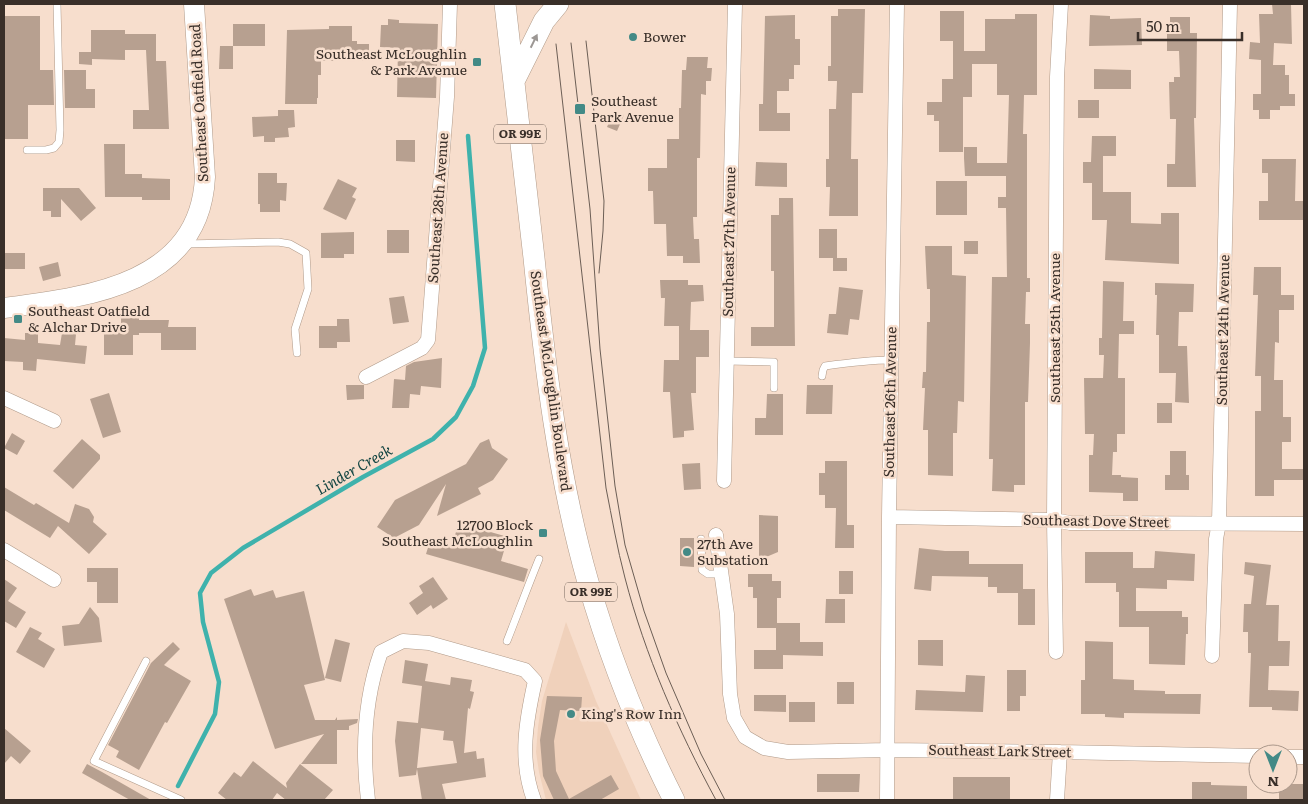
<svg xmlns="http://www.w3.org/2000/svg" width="1308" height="804" font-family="Literata,serif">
<rect width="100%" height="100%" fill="#f7decd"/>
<path fill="#f0d1bb" d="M566,622L596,701L641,800H546L539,772L536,752L538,727L542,701Z"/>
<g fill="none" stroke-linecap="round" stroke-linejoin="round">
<path stroke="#3fb2ac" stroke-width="4.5" d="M178,786L215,714L219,682L203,622L200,593L211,573L243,548L363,477L433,439L456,417L473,386L485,348L468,136"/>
</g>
<path fill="#b7a090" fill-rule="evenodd" d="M1272,4H1291L1292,44L1274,43L1273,65H1285V75H1289V94H1295V106H1280V110H1270V119H1259V110H1253V94H1261V60L1249,59L1250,42L1260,43L1259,14H1273Z
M838,9H865L863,93H852L851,159H858V216H829L830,187H826V159H829V109H836L837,81H828V66H831V16H838Z
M940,11H964V51H985V19H1015V14H1037V95H1024L1023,134H1027V278H1030V292H1026L1025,324H1030V343L1028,402H1025V485H1014V492L992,491L993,459H989L992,277H1007L1006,208H998V197H1006V176H965L964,158V147H977V163H1007L1009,95H997V64H972V97H963V152H939V121H934V115H927V102H942V79H953V41H940Z
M795,15V39H800V65H794V79H789V91H777V113H790V131H759V104H763L765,16Z
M1090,15L1110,16V19L1141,18L1142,45L1089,46Z
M4,16H40V70H53L54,105H28V139H4Z
M1170,17H1190V33H1197L1196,118H1194L1196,187H1167V164H1175L1176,119H1170L1169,82H1174V77H1180L1179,51H1167V34H1170Z
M388,19L399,20V23L438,24L436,98L397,97L398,48L380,47L381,25H388Z
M233,24H265V46H233Z
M329,26H352V41H357V44H369V61H321V75H318V98H317V104H285L287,30L329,29Z
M91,30H125V34H156V61H166L169,129H133V110H149L146,50H125V60L92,59V65L79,64V52H91Z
M220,46H233V69H219Z
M687,57H708L707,68H712L711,81H706V95L701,94L700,158H697V217H693L694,239H699L700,263H683V256H667L666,224H654L653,191H648V168H667V139H679V108H681L682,70H686Z
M1094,69L1131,70V89H1094Z
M64,70H86V89H95V108H65Z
M1078,100H1099V118H1078Z
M278,110H294L295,127L288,128L289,137L275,138V142H264V136L253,137L252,117L278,116Z
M614,111L624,115L617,131L607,127Z
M1092,136H1116V156H1103V192H1131V223L1161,224V213H1179V264L1105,260L1107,220H1092V183H1083V162H1091Z
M396,140H415V162L396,161Z
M104,144H125V174H142V178L170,179V200H142V197H105Z
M1262,159H1296L1295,201H1304V220H1259V201H1268V173H1262Z
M756,162L787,163V187L755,186Z
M258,173H277V183H287L286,201L280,200V212H260V204H258Z
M338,179L357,188L352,197L356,199L346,220L323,209Z
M936,181H967V215H936Z
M43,188H79L96,208L81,221L61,199V217H51V211H43Z
M779,198H793L795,346H751V327H774V271H771V215H779Z
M819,229H837V258H847V271H833V258H819Z
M387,230H409V253H387Z
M354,232V254H344V258H321V233Z
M964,241H978V254H964Z
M925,246H952V275L966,276L964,402L958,401L957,433H953V476L928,475V430H923L925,388H922L923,372H926L927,322H930V289H927Z
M4,253H25V269H4Z
M58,262L61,276L43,281L39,267Z
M1254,267H1281V295H1294V310H1279V343L1275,342L1274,380H1283V417H1291V442H1282V469H1304V480H1274V496H1255V411H1261V376H1255L1258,295H1253Z
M660,280H688V285H703L704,301L691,302L690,330H709V357H696V393H691L694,430L684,431V437L673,438L670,392H663L664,360H679V326H664L665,298H661Z
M1103,281L1124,282L1123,321H1134V334H1119L1118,378H1125V434H1117V452H1113L1112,475H1121V477L1138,478V501H1123V493L1089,492V455H1093L1094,434H1085L1084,378H1103L1104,355H1099V338H1102Z
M1155,283L1194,284L1193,312H1179L1178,346H1187L1189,403L1175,402L1176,373H1159V335H1156L1157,295H1155Z
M839,287L863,290L859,320L850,319L848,335L827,333L829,314H836Z
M404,296L409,322L393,324L389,298Z
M121,317H139V320H169L168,327H196V350H161V333H139V335H133V355H104V331H121Z
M337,319H349L350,342H337V348H319V326H337Z
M25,333H38V343L60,345L62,333L76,334L75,345L87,346L85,364L37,359L36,371L23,370V362L4,361V338L25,340Z
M442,358L441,388L421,386L420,395L410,394L409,408H392L394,379L405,380L406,366L414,362Z
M346,385H364V399L347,400Z
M807,385H833L832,414H806Z
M109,393L121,432L103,438L90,399Z
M767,394H783V435H755V418H766Z
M1157,403H1172V423H1157Z
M12,433L25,441L17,455L4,448Z
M82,439L100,455V459L73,489L53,471Z
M489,439L492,448L508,459L493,480L478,488L481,494L437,516L446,484L419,525L394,538L377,527L395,500L466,464L480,443Z
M1170,451H1186V475H1189V490H1165V475H1170Z
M825,461H847V525H854V548H835L836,508H825V495H819V473H825Z
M700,463L701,489L684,490L682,464Z
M4,487L34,505L36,503L69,523L75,504L89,509L94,517L93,522L107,534L89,554L58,526L50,538L4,510Z
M759,515L778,516V552L759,560Z
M459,523L508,537L501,561L528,569L524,582L426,554L430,541L451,547Z
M680,538H694V567L680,566Z
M919,548L945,551H969V564H1023V589H1035V625H1018V593H997V587H988V577L932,576L931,591L914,589Z
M1155,551L1195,554L1194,581L1167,580V589L1136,588V611H1182V617H1188V634H1186L1185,665L1149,664V627H1119V592H1116V583H1085V552H1133V568H1154Z
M1245,562L1271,565L1266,605H1279L1278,641H1290L1289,666H1269L1268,690L1299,691L1298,711L1272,710V707H1249L1251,653H1248V632H1243L1244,604H1251L1254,576L1244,574Z
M87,568H118V603H97V582H87Z
M839,571H853V594H839Z
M748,574H772V581H781V598H777V623H800V642H823V656L783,655V669H754V650H776V628H757V598H753V587H748Z
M433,577L448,599L433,609L431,605L417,615L409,603L423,593L419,586Z
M4,579L17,588L8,601L26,612L16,628L4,621Z
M251,589L254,596L273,590L276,598L304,591L325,680L304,685L315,720H335L337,717V720L358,719L357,723L349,726V730H337V764H301L324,734L275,749L224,599Z
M826,599H845V623H825Z
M90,607L99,618L102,642L64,646L62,626L79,624Z
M30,627L42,633L38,639L55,649L44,668L16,652Z
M335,639L350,643L341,682L325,678Z
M918,640H943V666L918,665Z
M1085,641L1113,642V679L1134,680V690L1165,691V694H1201L1200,714L1124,713V718L1105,717V714H1081V680H1085Z
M173,642L180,649L164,665L191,681L167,723L165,722L139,770L116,757L119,751L108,745L151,663Z
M405,660L428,664L425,681L450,685L451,677L472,680L470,691L474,692L470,709L468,708L464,753L476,751L477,759L484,758L486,777L442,784L446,800H422L417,769L416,775L399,777L395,741L397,721L418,723L422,686L402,683ZM421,728L444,731L443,740L453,741L457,763L417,768Z
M1007,670H1026V696H1020V711H1007Z
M966,675L985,676L983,712L915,710L916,690L965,692Z
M837,682H854V704H837Z
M754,695H786V712L754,711Z
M547,696L582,697L581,711L560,710L554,741L556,771L569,799L611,775L619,789L600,800H554L543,776L540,740Z
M789,702H815V722H789Z
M4,728L31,751L20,764L11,756L4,764Z
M253,761L287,788L286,783L300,764L333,790L324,800H286L277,793L272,800H227L218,793L234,772L241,777Z
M87,764L102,772L151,800H130L82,773Z
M817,774H860L859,792H817Z
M953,777H1010V800H953Z
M1192,782H1211V785L1247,786V800H1192Z
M1279,784H1304V800H1279Z"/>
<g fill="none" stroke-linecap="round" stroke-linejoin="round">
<defs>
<path id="service" d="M27,150H46L54,148L59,142L60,130L57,4
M184,244L278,242L290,244L306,253L308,289L295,329L297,353
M727,361L774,362V388
M822,376L823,370L825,366C847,363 869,360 891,360
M701,539L702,570L708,574H722
M507,641C518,613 528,586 539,559
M146,661L94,761L181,800"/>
<path id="minor" d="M366,377L422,348L428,340L447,97L450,4
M4,398L54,421
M724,481L735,4
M889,517L1054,520L1070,523L1304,524
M716,535L727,614L730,694L734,718L745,737L764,748L788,752L888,750L1060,752L1258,756
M4,550L54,580
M1056,652L1054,520L1057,77L1061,4
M1212,656L1216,539L1219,523L1230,4
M1288,757H1304
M368,800C362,750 364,700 381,652L403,641L429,643L525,670L535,681C526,721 519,760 534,800
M887,800L889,517L897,4
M1057,800L1060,752"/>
<path id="secondary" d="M4,308C88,297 200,284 205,177L194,4"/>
<path id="primary" d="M505,4C515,88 524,173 534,258C545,367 558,477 588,582C610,658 639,731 674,800
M514,81L544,21L558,4"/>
</defs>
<use href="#service" stroke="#b09a89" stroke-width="8"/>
<use href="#minor" stroke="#b09a89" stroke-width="15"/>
<use href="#secondary" stroke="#b09a89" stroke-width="21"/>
<use href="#primary" stroke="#b09a89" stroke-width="22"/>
<use href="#service" stroke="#fff" stroke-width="7"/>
<use href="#minor" stroke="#fff" stroke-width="14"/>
<use href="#secondary" stroke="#fff" stroke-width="20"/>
<use href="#primary" stroke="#fff" stroke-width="21"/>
<path stroke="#6c5e55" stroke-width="1" d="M586,41L604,201L603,231L599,273
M571,43L590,209L600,349L615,486L625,545L644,611L666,673L701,754L725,800
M556,44L606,488C612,518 617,548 625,578C645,655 678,730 716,800"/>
</g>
<defs><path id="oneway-solid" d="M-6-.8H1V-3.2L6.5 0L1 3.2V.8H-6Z" transform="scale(1.25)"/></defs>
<use fill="#9c9794" href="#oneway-solid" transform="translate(534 41) rotate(-64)"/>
<g fill="#438a86" stroke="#f7decd" stroke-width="2">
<circle cx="633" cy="37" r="5"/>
<rect x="472" y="57" width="10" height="10" rx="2.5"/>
<rect x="574" y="103" width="12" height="12" rx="2.5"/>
<rect x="13" y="314" width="10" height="10" rx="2.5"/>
<rect x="538" y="528" width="10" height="10" rx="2.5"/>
<circle cx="687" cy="552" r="5"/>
<circle cx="571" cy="714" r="5"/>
</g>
<g text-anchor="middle" stroke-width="5" stroke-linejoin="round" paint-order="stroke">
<g fill="#f7decd" stroke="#72645a" stroke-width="1">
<rect x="494" y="124.5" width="52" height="19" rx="4"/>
<rect x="565" y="582.5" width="52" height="19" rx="4"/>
</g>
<g font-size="12" font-weight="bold" fill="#392f29">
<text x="520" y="138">OR 99E</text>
<text x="591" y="596">OR 99E</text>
</g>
<g font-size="14" fill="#392f29" stroke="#f7decd" text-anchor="start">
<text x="643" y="42">Bower</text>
<text x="467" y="59" text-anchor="end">Southeast McLoughlin<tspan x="467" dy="16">&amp; Park Avenue</tspan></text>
<text x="591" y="106">Southeast<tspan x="591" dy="16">Park Avenue</tspan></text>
<text x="28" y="316">Southeast Oatfield<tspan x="28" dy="16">&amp; Alchar Drive</tspan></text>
<text x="533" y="530" text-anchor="end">12700 Block<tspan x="533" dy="16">Southeast McLoughlin</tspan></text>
<text x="697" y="549">27th Ave<tspan x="697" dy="16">Substation</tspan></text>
<text x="581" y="719">King's Row Inn</text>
</g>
<g font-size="14" fill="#392f29" stroke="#f7decd">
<text transform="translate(199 103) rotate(-93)" y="5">Southeast Oatfield Road</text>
<text transform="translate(438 208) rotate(-86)" y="5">Southeast 28th Avenue</text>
<text transform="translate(729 242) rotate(-89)" y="5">Southeast 27th Avenue</text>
<text transform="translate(1055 328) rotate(-90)" y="5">Southeast 25th Avenue</text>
<text transform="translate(1223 330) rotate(-89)" y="5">Southeast 24th Avenue</text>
<text transform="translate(551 381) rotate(82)" y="5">Southeast McLoughlin Boulevard</text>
<text transform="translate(890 402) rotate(-89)" y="5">Southeast 26th Avenue</text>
<text transform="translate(1096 521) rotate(1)" y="5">Southeast Dove Street</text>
<text transform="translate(1000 751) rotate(1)" y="5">Southeast Lark Street</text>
</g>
<g font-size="15" font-style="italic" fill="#144643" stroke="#f7decd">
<text transform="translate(354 470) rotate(-30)" y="5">Linder Creek</text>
</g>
</g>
<rect width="1308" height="804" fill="none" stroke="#392f29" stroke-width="10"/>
<g transform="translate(1273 769) rotate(180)"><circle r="24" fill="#f7decd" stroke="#ab988b"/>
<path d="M0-4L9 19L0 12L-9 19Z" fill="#438a86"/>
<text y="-8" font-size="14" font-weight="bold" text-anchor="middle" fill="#392f29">N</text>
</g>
<path d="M1138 32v8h104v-8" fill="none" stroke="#392f29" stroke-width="2.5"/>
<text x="1146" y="32" font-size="15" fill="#392f29" stroke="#f7decd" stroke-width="4" paint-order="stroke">50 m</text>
</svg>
